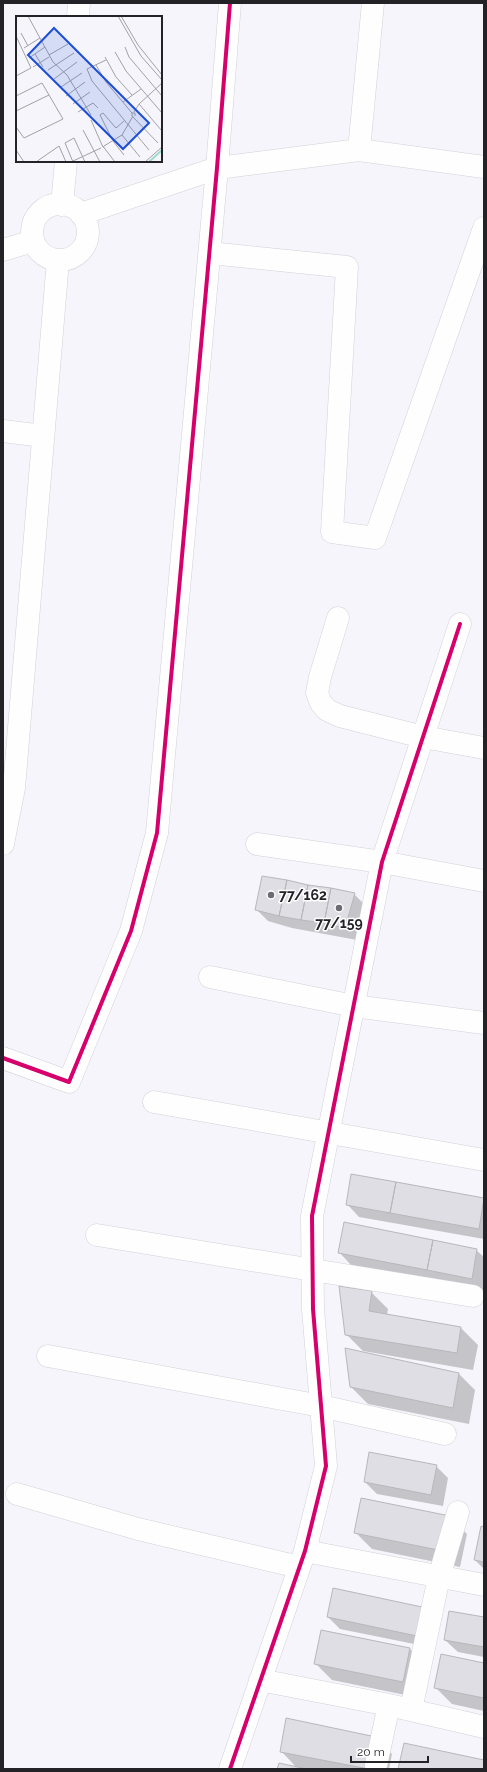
<svg xmlns="http://www.w3.org/2000/svg" width="487" height="1772" font-family="Raleway,sans-serif">
<rect width="100%" height="100%" fill="#f6f5fc"/>
<path fill="#0003" d="M354,894L366,906L357,940L292,928L268,921L256,909Z
M352,1176L484,1199V1239L359,1217L347,1204Z
M476,1250L484,1257L483,1290L351,1265L339,1252Z
M371,1292L388,1309L387,1315L461,1328L478,1345L473,1370L363,1351L346,1334Z
M459,1374L475,1390L469,1424L368,1404L351,1387Z
M436,1466L448,1478L443,1506L377,1494L365,1482Z
M450,1517L467,1534L460,1567L372,1549L355,1532Z
M484,1528V1569L475,1560Z
M328,1617L434,1620L429,1647L340,1629Z
M484,1618V1657L458,1652L445,1640Z
M410,1649L426,1666L420,1698L332,1680L315,1663Z
M484,1664V1711L452,1704L435,1687Z
M375,1738L392,1754L389,1769H278L297,1768L281,1751Z"/>
<path fill="#dfdee4" stroke="#b7b7bc" d="M262,876L287,880L279,916L255,910Z
M287,880L308,885L301,920L279,916Z
M308,885L331,888L324,923L301,920Z
M331,888L355,893L345,928L324,923Z
M351,1174L396,1182L390,1213L346,1205Z
M396,1182L484,1198L479,1229L390,1213Z
M344,1222L433,1240L427,1270L338,1253Z
M433,1240L477,1249L472,1279L427,1270Z
M339,1286L372,1291L369,1311L461,1327L457,1353L345,1335Z
M345,1348L459,1373L453,1408L350,1387Z
M369,1452L437,1465L431,1495L364,1482Z
M361,1498L450,1516L443,1551L354,1533Z
M481,1526L484,1527V1562L474,1560Z
M333,1588L422,1607L417,1636L327,1617Z
M449,1611L484,1617V1647L444,1640Z
M321,1630L410,1648L403,1682L314,1664Z
M441,1654L484,1663V1698L434,1688Z
M286,1718L376,1737L369,1769L280,1752Z
M404,1743L484,1760V1769H398Z
M279,1763L307,1769H277Z"/>
<g fill="none" stroke-linecap="round" stroke-linejoin="round">
<defs>
<path id="minor" d="M78,17L79,3
M359,150L373,3
M32 232a28 28 0 1 1 56 0a28 28 0 1 1-56 0Z
M62,205L66,161
M81,214L217,168L359,150L484,167
M3,250L33,241
M210,253L347,267L332,532L375,538L484,228
M3,431L43,436
M338,618L320,677L317,693L321,703L327,710L340,716L423,737L484,748
M3,844L14,788L58,260
M257,844L382,862L484,881
M210,977L354,1006L484,1023
M3,1058L69,1082L131,931L157,833L217,168L230,3
M154,1102L484,1160
M97,1235L473,1296
M48,1356L321,1406L445,1434
M17,1494L138,1529L299,1567
M305,1551L484,1585
M260,1680L389,1705L484,1727
M411,1710L439,1577L458,1512
M376,1765L389,1705
M230,1769L305,1551L326,1466L313,1309L312,1216L382,862L460,624"/>
</defs>
<use href="#minor" stroke="#d2d1d7" stroke-width="23"/>
<use href="#minor" stroke="#fefeff" stroke-width="22"/>
<defs>
<path id="cycleway" d="M3,1058L69,1082L131,931L157,833L217,168L230,3
M230,1769L305,1551L326,1466L313,1309L312,1216L382,862L460,624"/>
</defs>
<use href="#cycleway" stroke="#fff" stroke-width="6"/>
<use href="#cycleway" stroke="#d6006c" stroke-width="4"/>
</g>
<g fill="#6c6c72" stroke="#fff" stroke-width="1.5">
<circle cx="271" cy="895" r="4"/>
<circle cx="339" cy="908" r="4"/>
</g>
<g text-anchor="middle" stroke-width="3" stroke-linejoin="round" paint-order="stroke">
<g font-size="14" font-weight="bold" fill="#222227" stroke="#fff" text-anchor="start">
<text x="279" y="900">77/162</text>
<text x="339" y="928" text-anchor="middle">77/159</text>
</g>
</g>
<g transform="translate(16 16)">
<rect width="146" height="146" fill="#f6f5fc"/>
<path fill="none" stroke="#9cdcc8" stroke-width="2" d="M133,146L146,134"/>
<path fill="none" stroke="#a1a1a7" stroke-width="1" d="M12,0L37,46L51,59L75,99M102,0L125,40L146,64M105,0L122,29L146,59M5,17L12,30M0,20L15,52L0,60M109,31L113,41L146,80M8,32L24,22M99,36L110,55L146,97M19,38L27,51M33,39L52,28M89,41L100,61L116,79M13,42L29,31M90,44L71,53L76,65L133,134M80,49L90,66L116,97M17,51L33,41M32,54L58,37M38,63L61,46M45,71L66,57M0,80L26,67L47,103L8,122L0,111M50,80L69,66M107,86L125,73M57,88L74,76M123,88L146,115M0,95L33,79M62,96L77,87L82,92M118,96L123,88L146,67M119,100V97H116V100L142,127M75,104L86,129M67,114L84,146M106,119L124,141M88,130L106,119L117,100M88,132L86,129L99,146M0,134L8,146M108,139L97,125L84,99L87,97L100,112L108,105M57,145L85,132M20,146L43,130L50,146M57,146L49,127L58,122L69,146M129,146L146,131"/>
<path fill="#1d4ed8" fill-opacity="0.15" stroke="#1d4ed8" stroke-width="2" d="M38,12L133,107L107,133L12,39Z"/>
<rect width="146" height="146" fill="none" stroke="#222227" stroke-width="2"/>
</g>
<rect width="487" height="1772" fill="none" stroke="#222227" stroke-width="8"/>
<path d="M351 1756v6h77v-6" fill="none" stroke="#222227" stroke-width="2"/>
<text x="357" y="1756" font-size="12" fill="#222227" stroke="#ffffff" stroke-width="3" paint-order="stroke">20 m</text>
</svg>
